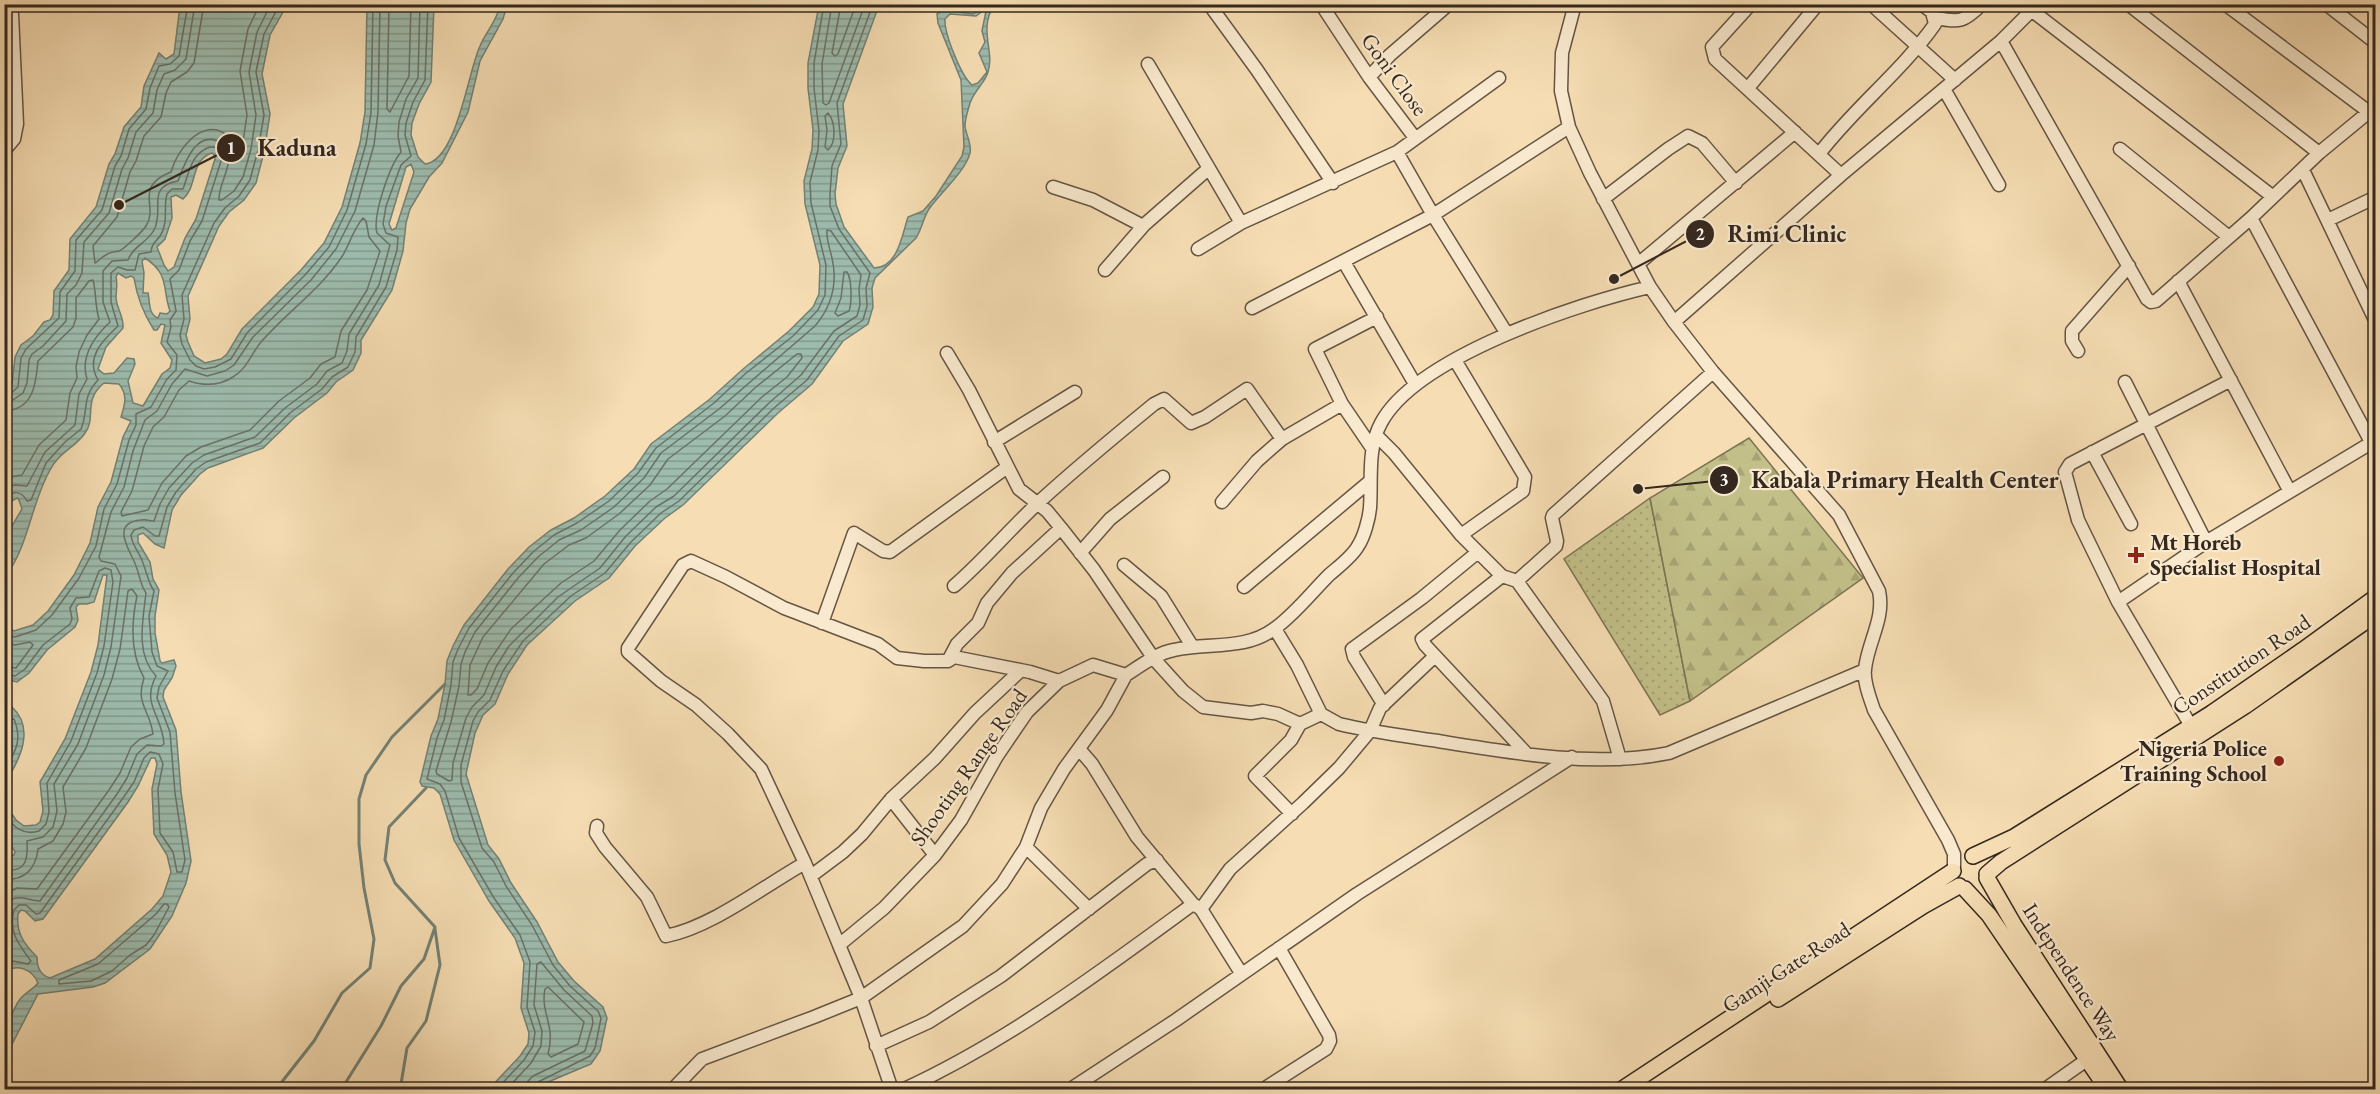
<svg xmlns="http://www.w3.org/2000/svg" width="2380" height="1094" font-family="'EB Garamond',serif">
<defs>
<pattern id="grass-dots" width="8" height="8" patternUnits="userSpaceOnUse" patternTransform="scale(1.5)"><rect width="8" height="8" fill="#c2bf88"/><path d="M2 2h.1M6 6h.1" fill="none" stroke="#a7a475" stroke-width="1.8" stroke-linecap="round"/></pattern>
<pattern id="forest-firs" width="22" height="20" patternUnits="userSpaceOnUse" patternTransform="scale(1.5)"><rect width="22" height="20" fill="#c2bf88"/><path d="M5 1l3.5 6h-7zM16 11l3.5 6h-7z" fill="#a7a475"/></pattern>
<pattern id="water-rules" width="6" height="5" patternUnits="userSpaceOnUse" patternTransform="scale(1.5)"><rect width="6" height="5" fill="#9dbcae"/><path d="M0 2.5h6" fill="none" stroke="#81998d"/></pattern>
</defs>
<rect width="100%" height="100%" fill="#f6ddb3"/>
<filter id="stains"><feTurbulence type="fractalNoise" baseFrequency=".00333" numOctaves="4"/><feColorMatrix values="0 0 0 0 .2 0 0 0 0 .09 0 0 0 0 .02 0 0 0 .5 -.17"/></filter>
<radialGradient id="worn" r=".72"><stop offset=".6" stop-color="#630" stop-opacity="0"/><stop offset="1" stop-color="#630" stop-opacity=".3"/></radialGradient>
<path fill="url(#grass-dots)" stroke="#7c7454" stroke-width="1.5" d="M1650,498L1690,701L1660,715L1564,559Z"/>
<path fill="url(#forest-firs)" stroke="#7c7454" stroke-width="1.5" d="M1749,438L1863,578L1690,701L1650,498Z"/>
<path fill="url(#water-rules)" stroke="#738175" stroke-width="1.5" fill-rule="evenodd" d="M183,5H287L270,35L262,74L270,114L264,152L256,183L244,200L229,212L219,226L188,296L190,319L186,335L188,342L194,356L205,363L221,359L227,354L242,329L301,270L324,243L342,207L360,143L365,112L367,5H434L431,82L419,104L412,123L411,135L418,157L425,164C457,161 468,71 480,46C486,32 498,19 500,5H507L503,19L480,61L468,112L442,163L429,177L410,209L406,223L403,251L392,290L361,340V353L353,370L336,382L327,393L294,418L263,448L208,468L200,474L181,495L172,510L164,548L155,544L143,533L138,535V542L150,562L153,579L159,590L155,616V633L160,661L162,663L174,660L176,666L172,678L164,690L163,697L176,730L181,792L191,861L186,883L172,916L150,949L105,983L93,987L38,994L8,1052L6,1064L10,1089H5C4,1060 2,1028 18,1002C23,993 33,990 38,983C32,969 18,964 5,971V853L9,857L14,855L15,852L5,834V804L16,820L24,826L36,825L40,822L43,811L40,782L65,739L91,672L98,645L107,575H103L94,602L87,604H79L76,607L78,620L75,627L47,650L29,673L17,682L5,679V626L14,631L33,625L48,611L74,575L90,543L98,507L111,482L123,437L131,421L121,417C125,404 128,395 119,384L104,383C82,401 97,417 85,433C76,447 59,452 50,470C31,503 29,546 5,577V538L22,509L19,500L17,498L10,502L5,513V389L12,384L15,357L21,345L33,336L44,322L50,320L53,315L54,291L69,270L70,239L96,207L109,164L115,154L124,127L141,107L144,86L159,53L166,59L174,54L179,14ZM212,153L215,156V159L196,219L185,238L174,267L168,271L164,265L157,247L165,239L172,218L171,197L176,195L183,199C198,186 190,160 212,153ZM411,164L414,172L396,228L392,230L389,224L406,167ZM145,258C170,274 162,289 170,311L167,314L160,313L158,318C148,314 150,302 148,293H143L144,273L142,261ZM118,273L126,278L131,276L134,278C137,297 143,313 154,330H157L161,324L165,325L161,343L172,360L170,368L162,374L143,406L133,403L128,381L135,364L134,359L127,358L114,373L104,374L98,369L106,347L123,328C124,317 117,309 116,298C116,290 118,285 116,277ZM151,758H155L157,764L152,789L154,834L167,855L171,872L163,896L152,909L95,959L50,978C39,975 37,966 37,957C24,944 16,933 18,914L21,910L25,911L35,921L43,919L128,802L138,786Z
M819,5H879L843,104L847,146L838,168L835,194L836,204L844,227L874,268C898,268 902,235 908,217L923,211L936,196L962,156L964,147L961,80L938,23L937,14L948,7L959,12L973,14L987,5H994C978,30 995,51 988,72C985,83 975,89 970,103C968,111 965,118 965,126C966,135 972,144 970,153C965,172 940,193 929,209C923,218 922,229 916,238L875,278L872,288L873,307L868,324L843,341L812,384L778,413L683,505L665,518L635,546L609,578L575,601L527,645L508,674L495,704L483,715L475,733L466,774L488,845L499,859L511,883L537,922L558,962L574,981L603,1007L607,1018L600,1051L591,1064L548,1082L537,1089H489L520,1056L528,1044L529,1033L521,1008L524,963L515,938L489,901L454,840L440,794L434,788L422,786L420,782L431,736L438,719L445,684L447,661L453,646L464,625L508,569L529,547L551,530L574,518L605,496L634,469L651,444L710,399L742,370L789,331L813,307L819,294L820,265L805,204L804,181L812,149L813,130L808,88V63ZM984,10L986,11L982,31L985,42L979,53L987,72L978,83L972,85C961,76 944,33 945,19L950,14L976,16Z
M12,707C36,729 19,761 5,783C4,767 0,716 12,707Z"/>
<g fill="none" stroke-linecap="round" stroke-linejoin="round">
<path stroke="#697266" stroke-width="1.5" d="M204,4L194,63L187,72L171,82L166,93L161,117L144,136L136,161L130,172L117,217L93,246L95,263C99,261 101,257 106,255C110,252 114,252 119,251C123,250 143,231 146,226C159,206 133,187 171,172C180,141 215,107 237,149L242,148L247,115L240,71L248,29L260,4
M280,4L264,34L256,72L264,115L258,150L250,180L239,196L225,208L214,223L182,295L184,319L180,335L182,344L190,360L196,366L204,369L215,367L231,359L247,333L305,275L329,247L347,210L366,144L371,113L373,4
M389,4L387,109L390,112L409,76L411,4
M832,4L822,64L823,103L826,105L829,103L865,4
M841,4L832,53L835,56L838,54L856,4
M828,113C835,121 837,142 828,150L825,147L827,130L825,116Z
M363,218L366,221L369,237L380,251L367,290L341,331L335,357L321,364L310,378L279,401L250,430L201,447L186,456L162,483L148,510L122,516L121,512L132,491L144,446L153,427L164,417L179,390L189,381C204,386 219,386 233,377C247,369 251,354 261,342C287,312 322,288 343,255C350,243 354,228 363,218Z
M827,230L831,231L861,275L859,289L860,305L857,316L834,331L801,375L769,403L674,496L656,507L626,536L600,568L558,597L509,646L496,667L484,695L472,707L466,718L453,763L452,780L449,781L437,774L436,771L451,722L459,686L461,664L465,652L475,632L518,578L538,557L559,540L581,530L614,507L644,478L661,453L719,409L815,326C831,307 838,284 832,258C830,249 826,239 827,230Z
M844,272H847C852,279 852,303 849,311L838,316L835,313L841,298Z
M797,354H801L802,358L787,377L762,397L667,489L650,501L620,530L594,561L561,583L511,629L488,663L477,689L471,695H468L470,665L483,637L544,564L569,545L586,538L619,514L650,485L668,459L725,416L756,387Z
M4,395L10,394L18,387L21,358L26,349L59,318L60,292L75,271L76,240L102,210L115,166L121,156L129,129L146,109L150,88L159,66L170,64L179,56L188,4
M4,402L13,400L23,393L27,383L29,360L32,354L43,346L66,321L67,294L76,285L82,273L84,242L109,213L122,169L128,158L136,132L153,113L157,90L164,74L175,70L186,59L195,4
M4,411C34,410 36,383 38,361L73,327L76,318V298L89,281L93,280C96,290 95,306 99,319L87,335L79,352L76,367L77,378L70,393L66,420L39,445L22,475L4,478
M4,489L15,485L27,486L45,452L75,425L79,394L87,379C80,357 94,337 110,322L103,302V271L112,261L128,260C133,246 147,243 154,230C165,209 145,187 178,181C185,163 196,128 222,143C239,160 218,181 219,200H222L234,191L243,177L251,149L256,115L249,72L257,32L271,4
M4,500C12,490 21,490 27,501L31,500L46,463L65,442L81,429C89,410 81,398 98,380C85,358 102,341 118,326L111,302V273L118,267L127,270H135L139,254L151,252C152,243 155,243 160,236C169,223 163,207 167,194L172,189H183C189,173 191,153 210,147C219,146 222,153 221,161L202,221L190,241L179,270L170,279L176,311L170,320L171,327L167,342L177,355L176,370L167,379L151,407L136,414V425L129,440L117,484L104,509L96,546L79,578L52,615L36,630L15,637L4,634
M4,642L15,645L30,642L33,645L16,668L4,666
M4,674L15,676L25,669L43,645L70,624L72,619L70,608L76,598L89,597L99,571L105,568L111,570L113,582L104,646L97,673L71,741L47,783L49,812L46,824L39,831C23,836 14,827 4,815
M4,720L14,719C23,741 15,752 4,771
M4,870C27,873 28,858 27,841L43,837L53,827L57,811L54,784L78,744L104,675L111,647L121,576L115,564L101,561L99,557L111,512L124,487L133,451L145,420L157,411L172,384L185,369L207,376L225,371L234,365L253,337L311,280L336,249L355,211L374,145L378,112L380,4
M4,879C25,881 36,868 38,849L53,841L63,824L66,812L63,787L86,748L112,679L120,649L128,591L132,589L137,596C131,624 130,653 144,678C135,704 150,710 153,734L140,739L131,747L120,773L109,790L37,889L17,888L4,895
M164,904H167L169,907L154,935L146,945L130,955L112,971L91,981L59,984V980L98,964L156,914Z
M4,916C9,888 24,900 40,901L117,794L127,778L137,754L147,745L161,746L164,744C162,714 141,705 156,676C135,654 143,620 146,593C140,584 140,576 136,566C132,553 108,523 141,520C146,519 150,521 154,521L160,504L169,488L192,463L204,455L255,437L285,408L317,384L327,371L342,363L347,351L349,334L379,285L390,245L377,233C372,216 390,165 401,152L398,136L399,122L406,99L418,78L420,4
M4,964L13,961L28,964L31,961C19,945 8,932 14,910L19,905H26L36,914L40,913L123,798L134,782L144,758L150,752L159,754L163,764L158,789L160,833L173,852L177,872H182L185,860L175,793L170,732L157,698L159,687L168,671L157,666L152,652L149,616L154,591C148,582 147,573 143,563C140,553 132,546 131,535L134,530L143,527L155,536H159L167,507L176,492L196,469L206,462L260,443L290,413L322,389L332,377L348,367L355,352L356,337L386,287L397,250L398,237L386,233L383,224L386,206L401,165L411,156L405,135L406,123L413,102L425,80L428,4
M548,987L584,1022L578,1044L551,1057L548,1054C556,1025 540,1013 545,989Z
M496,1090L524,1060L533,1046L535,1032L527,1007L530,962L520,935L494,898L459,838L445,791L440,784L427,779L437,738L444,720L451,685L453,662L458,649L469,628L513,573L533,552L554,535L577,523L609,501L638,473L656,448L714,403L745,374L793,336L818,310L825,295L826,265L811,203L810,182L818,150L819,131L814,88V63L824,4
M506,1090L531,1063L541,1046L542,1031L534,1005L537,964L541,962L564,990L592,1016L593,1023L585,1051L533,1076L528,1081L526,1090
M534,1090L536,1083L590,1056L595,1048L601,1018L598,1011L570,986L553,965L532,925L506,886L494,862L482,848L461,782V765L473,721L478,712L490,700L503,671L523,641L571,596L605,573L631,542L661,513L679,501L774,408L807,380L839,336L863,320L867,306L866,288L870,273L839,229L830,206V194L832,166L841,144L837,103L873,4"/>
<path stroke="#738175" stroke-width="3" d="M282,1090L281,1083L314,1041L342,993L370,968L374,939L364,888L359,844V799L366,775L392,737L445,684
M341,1090L381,1026L401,986L424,959L435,927L395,883L385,860L389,827L426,788
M400,1090L407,1048L426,1021L440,965L435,929"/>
<defs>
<path id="minor" d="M1209,4L1257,70L1333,183
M1321,4L1369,77L1415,138
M1575,4L1562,53L1561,91L1569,127L1590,173L1650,287L1674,322L1713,372L1839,515L1879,591C1885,619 1868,641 1865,669C1863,681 1870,698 1874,710L1948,840L1954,854V866
M1751,4L1712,47L1715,59L1841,175
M1871,4L1955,80
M2128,4L2319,153
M2225,4L2369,112
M2326,4L2376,43
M2031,10L2272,196
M1935,18C1960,22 1963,23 1982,4
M2001,41L2147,299L2151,302L2156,301L2251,218L2319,153L2376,106
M1148,64L1241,223
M1369,77L1390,55L1449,4
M1748,88L1818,4
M1944,89L1999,185
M2120,149L2229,237
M4,151L14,139L17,124L12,14L9,4
M1397,152L1433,215L1507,334
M1819,154C1854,108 1902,71 1935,24L1932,12L1921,4
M2303,170L2376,322
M1053,187L1093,200L1143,226
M1603,199L1668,149L1688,136L1702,143L1736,183
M2251,218L2371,442
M2328,220L2376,197
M1198,249L1241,223L1397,152L1499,78
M1344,262L1415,384
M1638,264L1795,132
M1105,270L1144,225L1208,169
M2178,281L2289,490
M1252,308L1433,215L1569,127
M1674,322L1841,175L2001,41L2038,4
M2078,351L2072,341V331L2129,266
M947,353L969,390L1019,489L1047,511L1061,528L1094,570L1154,659L1183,691L1203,707L1251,713L1263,711L1278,714L1300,724L1321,714
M1455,360L1525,477L1523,491L1461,535
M2125,382L2206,542
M1376,435L1394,453L1461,535L1502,576L1517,581L1603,701L1620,759
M994,442L1075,392
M1372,448L1342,404L1315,349L1377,317
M2092,452L2131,524
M1222,502L1257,461L1282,439L1342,404
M1080,553L1110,519L1163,477
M1124,565L1161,596L1192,646
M1502,576L1422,639L1425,645L1526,753
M1517,581L1556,546L1557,541L1552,518L1553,515L1713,372
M954,586C984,560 1010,529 1039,502C1076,468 1115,436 1154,404L1164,399L1191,423L1205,417L1247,389L1282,439
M1244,587L1369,482
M2118,602L2206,542L2376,440
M822,623L854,533L883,551L890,552L1006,468
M1275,629L1297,665L1321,714L1339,724C1372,732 1405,736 1438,741C1511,753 1597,768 1669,753L1865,670
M948,661L957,644L978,623L987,603L1012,573L1061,528
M1384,705L1354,657L1352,649L1422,598L1478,552
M2191,726L2118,602L2078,520L2065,472L2070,464L2231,380
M1079,749L1092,764L1137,837L1193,904L1201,909L1241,973
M891,799L935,855
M1292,814L1255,776L1291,740L1300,724
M597,826L596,833L605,847L647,897L666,936C712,927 764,886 805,863
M1026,847L1089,909
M811,876L843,852L862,834L891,799L935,758L975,713L1019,672
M1201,909L1230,869L1303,803L1339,768L1370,731L1380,708L1435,656
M839,945L805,863L761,769L728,734L696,705L661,681L628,652V648L683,565L691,561L726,577L784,608L878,644L897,658L924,661H948L954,657L1030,672L1059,681
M876,1046L929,1022L1001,976L1147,864L1157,860
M676,1086L702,1059L814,1017L861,998L963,926L1002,884L1026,847L1041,808L1064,769L1107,710L1126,675
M892,1090L861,998L839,945L884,908L935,855L961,820L997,756L1027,712L1059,681L1093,665L1126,675C1140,666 1157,653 1174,650C1208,642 1244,651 1274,629C1293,616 1312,592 1329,575C1338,567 1352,557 1358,546C1364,537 1369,519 1370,508C1372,479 1367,449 1381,423C1416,357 1579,303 1650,287
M902,1090C1007,1042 1100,972 1193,904
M1069,1090L1176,1020L1357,894L1572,757
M1262,1090L1326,1049L1330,1041L1329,1035L1279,948
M2044,1090L2088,1059"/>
<path id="major" d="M1973,856L2014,837L2212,713L2303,650L2376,597
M1987,874L2001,862L2245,706L2376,614
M1987,878L2014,925L2121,1090
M1965,889L1989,915L2108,1090
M1778,999L1923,906L1959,886
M1621,1090L1953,871"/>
</defs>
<use href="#minor" stroke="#655544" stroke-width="15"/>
<use href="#major" stroke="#35281f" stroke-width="18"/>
<use href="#minor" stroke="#f9e9ce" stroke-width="12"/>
<use href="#major" stroke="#f6ddb3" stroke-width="15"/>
</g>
<g fill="#8f2418" stroke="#f9e9ce" stroke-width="2">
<path d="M2133 546h6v6h6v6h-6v6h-6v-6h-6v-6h6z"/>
<circle cx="2279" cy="761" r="6"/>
</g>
<g text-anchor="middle" stroke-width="4.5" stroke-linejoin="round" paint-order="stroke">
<g font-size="22" fill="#35281f" stroke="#f9e9ce">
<text transform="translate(1395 74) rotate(54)" y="8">Goni Close</text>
<text transform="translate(2241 664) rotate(-34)" y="8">Constitution Road</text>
<text transform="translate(968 767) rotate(-55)" y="8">Shooting Range Road</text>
<text transform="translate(1786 967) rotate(-33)" y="8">Gamji Gate Road</text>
<text transform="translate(2072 972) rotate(57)" y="8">Independence Way</text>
</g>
<g font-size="22" font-weight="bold" fill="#35281f" stroke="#f9e9ce" text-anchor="start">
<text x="2150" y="550">Mt Horeb<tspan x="2150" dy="25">Specialist Hospital</tspan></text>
<text x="2267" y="756" text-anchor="end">Nigeria Police<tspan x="2267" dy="25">Training School</tspan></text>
</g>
</g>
<path fill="none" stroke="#35281f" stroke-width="2" d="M119 205L231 148M1614 279L1700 234M1638 489L1724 480"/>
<g fill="#35281f" stroke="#f9e9ce" stroke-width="2">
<circle cx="119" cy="205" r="6"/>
<circle cx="1614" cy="279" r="6"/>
<circle cx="1638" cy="489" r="6"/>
<circle cx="231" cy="148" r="15"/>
<circle cx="1700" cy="234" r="15"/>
<circle cx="1724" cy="480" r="15"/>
</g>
<g font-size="18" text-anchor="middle" font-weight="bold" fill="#fff">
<text x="231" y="154">1</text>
<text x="1700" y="240">2</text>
<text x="1724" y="486">3</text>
</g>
<g font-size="24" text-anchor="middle" font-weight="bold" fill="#35281f" stroke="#f9e9ce" stroke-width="4.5" stroke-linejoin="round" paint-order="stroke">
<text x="297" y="156">Kaduna</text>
<text x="1787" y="242">Rimi Clinic</text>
<text x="1905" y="488">Kabala Primary Health Center</text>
</g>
<rect width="2380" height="1094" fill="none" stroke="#f6ddb3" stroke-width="24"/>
<rect x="6" y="6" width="2368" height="1082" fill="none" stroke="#35281f" stroke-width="3"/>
<rect x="12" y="12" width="2356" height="1070" fill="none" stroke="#35281f" stroke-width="1.5"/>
<rect width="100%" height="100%" filter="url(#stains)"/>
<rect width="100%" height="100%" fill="url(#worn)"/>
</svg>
